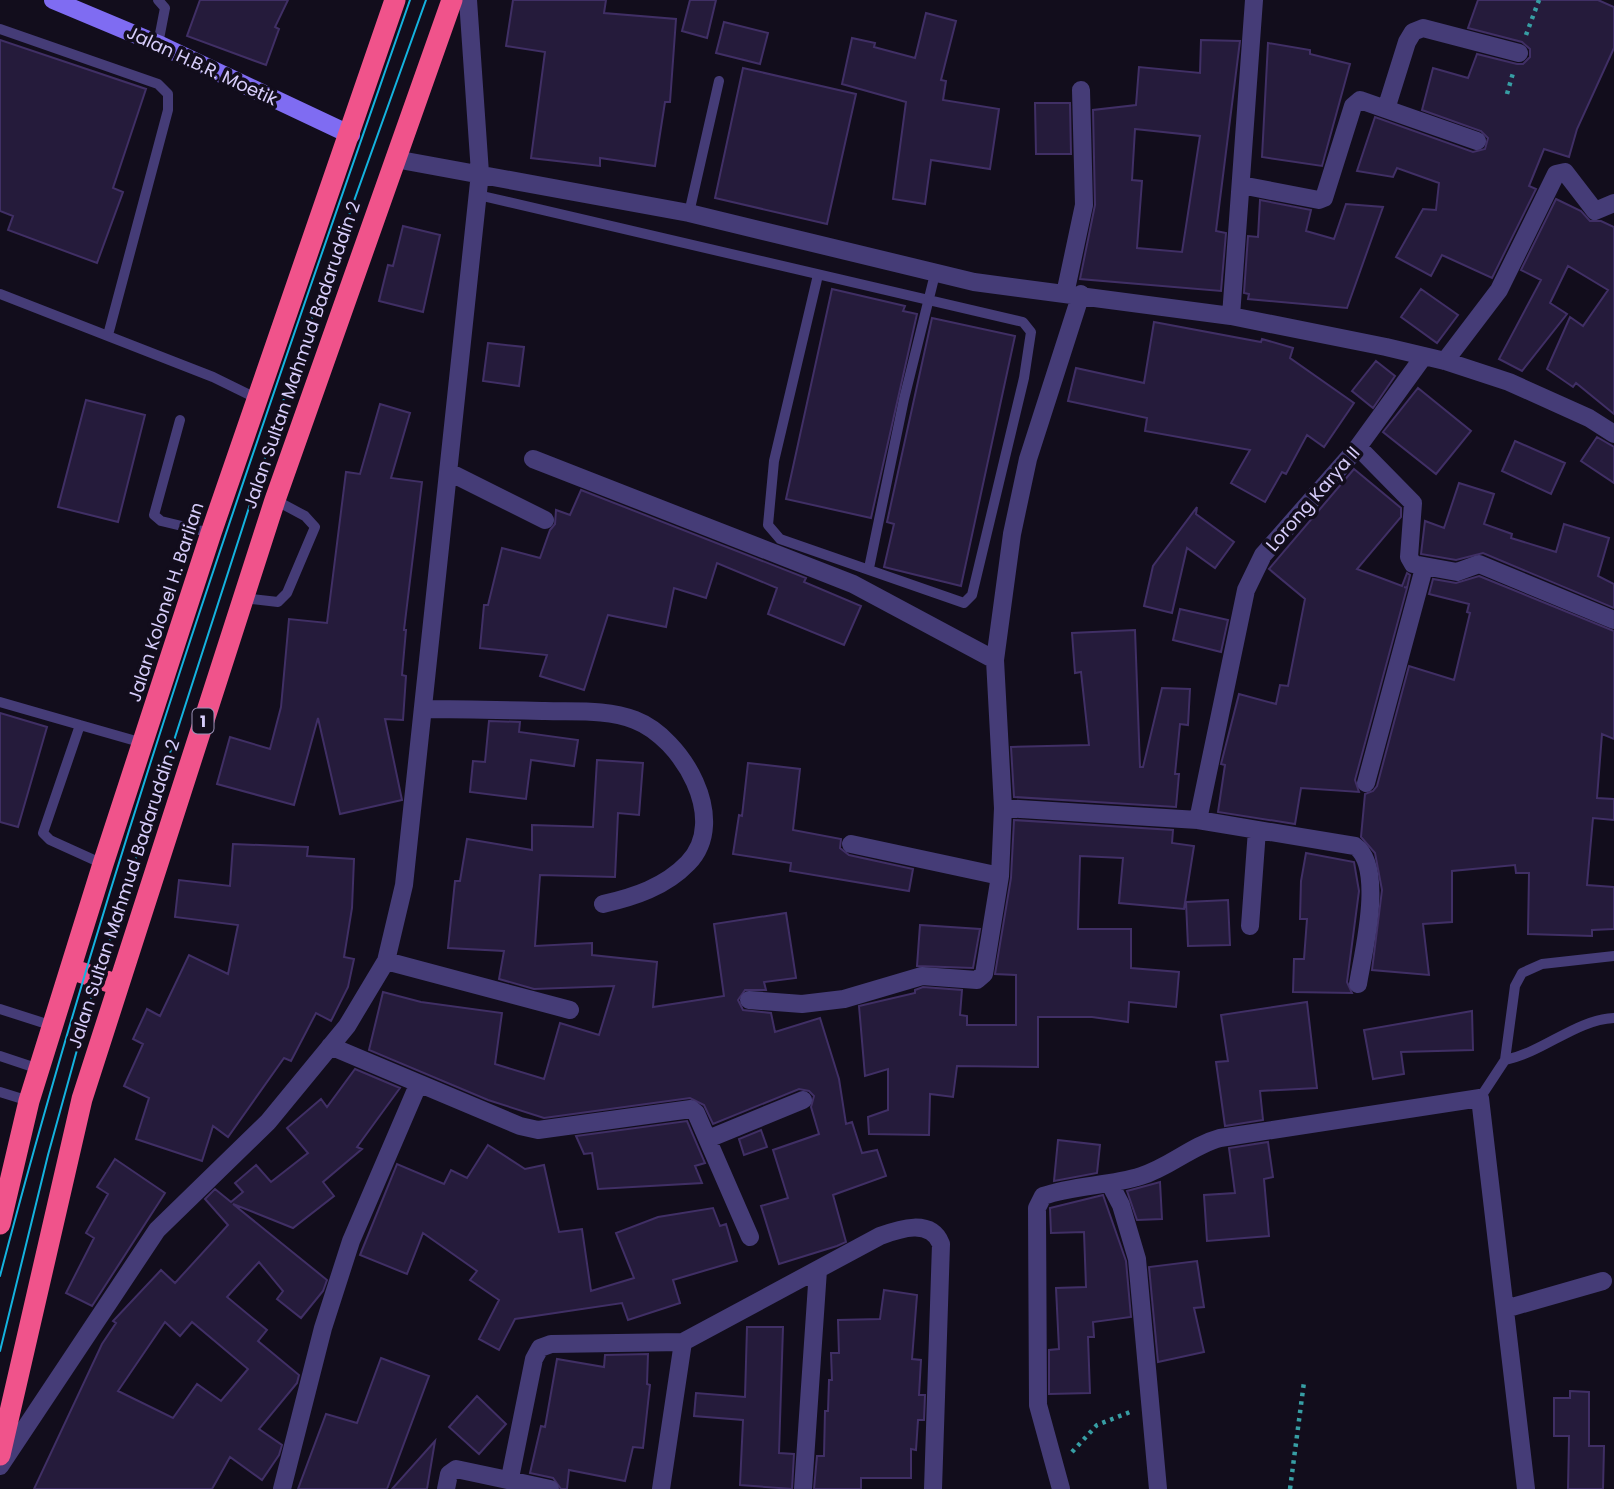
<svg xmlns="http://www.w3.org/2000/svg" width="1614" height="1489" font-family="Poppins,sans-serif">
<rect width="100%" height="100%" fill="#120d1c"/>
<path fill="#251b3b" stroke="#402f65" stroke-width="2" fill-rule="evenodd" d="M200,0H288L275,27L279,29L266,65L187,36Z
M513,0H606L604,13L676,19L670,102H665L655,166L600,158V166L531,158L545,52L506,46Z
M690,0H716L707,38L682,31Z
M1478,0H1598L1614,7V48L1577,129L1569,157L1544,149L1529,186L1536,189L1492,278L1442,255L1431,276L1396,257L1423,209L1436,210L1439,183L1397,168L1393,177L1357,171L1375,117L1473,152L1485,149L1488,138L1481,131L1422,110L1433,68L1468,78L1477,54L1517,64H1523L1530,57V49L1522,42L1468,28Z
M926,13L956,21L941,80L946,81L943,100L999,109L990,169L931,160L925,204L893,199L906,102L842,84L852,38L875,43L874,47L915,58Z
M724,22L768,33L760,64L716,53Z
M0,40L146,89L113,188L123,192L97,263L8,230L13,216L0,211Z
M1201,40L1240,41L1216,231L1226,233L1221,291L1080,279L1095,205L1093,110L1136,105L1139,67L1200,73ZM1135,129L1200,136L1182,252L1137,248L1142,181L1132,180Z
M1268,43L1310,50V54L1350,64L1322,166L1262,157Z
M743,68L856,94L827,224L715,198Z
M1035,103H1070L1071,154H1036Z
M1556,199L1581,211L1590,221H1601L1614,227V414L1576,383L1573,387L1547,369L1570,317L1583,326L1608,290L1568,266L1550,303L1567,314L1522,371L1499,359L1541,280L1521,270Z
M1260,200L1311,210L1306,231L1334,239L1346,204L1383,207L1347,308L1248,299L1249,294L1244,293L1248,236L1258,237Z
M403,226L440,235L423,312L379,301L388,265L393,266Z
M832,289L905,306L903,311L917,314L871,518L786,499Z
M1421,289L1458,315L1437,343L1401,317Z
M932,318L1015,336L961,586L884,567L894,524L887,522Z
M1154,322L1261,342L1262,339L1293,348L1290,358L1354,403L1324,447L1307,435L1286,474L1282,472L1265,502L1231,483L1250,450L1145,431L1147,418L1068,401L1076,368L1144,383Z
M488,343L524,347L519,386L483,381Z
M1376,361L1395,376L1373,408L1352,391Z
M1418,388L1471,431L1436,474L1383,432Z
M86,400L145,415L118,522L58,507Z
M380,404L410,413L391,478L422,482L404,630H406L402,675L406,676L403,720L385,719L402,800L340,814L318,718L294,805L217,784L230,737L270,749L281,707L289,619L327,623L346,472L360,474Z
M1597,437L1614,447V483L1581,461Z
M1515,441L1565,463L1551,494L1502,471Z
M1354,469L1401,508V517L1357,569L1402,586L1407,573L1410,575L1407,588L1404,587L1407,588L1355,780L1359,792L1301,788L1295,824L1218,812L1225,765L1221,764L1239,694L1276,704L1280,685L1288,686L1305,599L1269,569Z
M1459,483L1494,494L1484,524L1512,534L1511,538L1556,552L1564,524L1609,538L1598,576L1614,584V608L1483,553L1456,560L1421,554L1425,521L1444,528Z
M581,490L806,578L804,582L861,606L844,645L768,614L777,588L717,563L706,598L674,588L666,627L608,615L584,690L540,676L547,655L480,648L484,605H488L502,548L540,558L550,530L555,524L556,510L570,515Z
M1197,507L1196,514L1234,542L1215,568L1187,548L1172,613L1144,606L1153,566Z
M1479,576L1614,631V739L1602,734L1597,798L1614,799V820L1593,818L1587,885L1614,887V929L1592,930V936L1528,934L1529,873H1516L1515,865L1452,871V922L1423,924L1429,975L1372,970L1382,890L1375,853L1361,837L1365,794L1373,791L1377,786L1409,666L1454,680L1470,613L1467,612L1469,604L1429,594L1433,579L1456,583Z
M1180,609L1228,620L1221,652L1173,640Z
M1135,630L1140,767H1143L1162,688L1190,689L1188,725L1180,724L1175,774H1179L1176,807L1014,797L1011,747L1089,745L1081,672L1075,673L1072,633Z
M0,713L47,727L18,827L0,822Z
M489,721L520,722L519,732L578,740L574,766L531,760L526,799L470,792L473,761L485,762Z
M597,760L643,763L639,815L618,813L615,877L540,875L535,946L592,943V955L657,962L653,1007L724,996L714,924L786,913L796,978L764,982L766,990H745L738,1000L743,1010L771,1013L775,1032L820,1018L839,1079L846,1124L852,1122L862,1153L877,1150L886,1176L833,1195L846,1242L837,1246L779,1264L761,1206L788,1198L773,1150L819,1134L811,1107L814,1096L809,1091L799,1089L713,1124L704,1105L690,1098L544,1118L488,1100L369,1050L383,992L421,1002L502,1013L495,1064L544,1079L560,1023L599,1035L614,986L534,989L499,979L504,951L448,948L455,881H460L467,839L532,850V825L593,827Z
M748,763L800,769L793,830L841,839L840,848L849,855L913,869L909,891L790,871L791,863L733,854L739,815L742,816Z
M1014,820L1173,830L1172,843L1194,846L1184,909L1119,903L1123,858L1080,856L1078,929H1131V968L1179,972L1176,1007L1129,1002L1128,1022L1092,1017H1038V1067L957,1066L953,1097L930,1094L929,1135L869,1134L868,1117L888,1110V1069L865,1076L859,1006L915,993V990L923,987L962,990L960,1015L967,1016V1025H1016V975L995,974L1011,878Z
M233,844L308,847L307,856L354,859L352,908L344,957L354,959L348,987L331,1021L316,1013L291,1061L284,1058L228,1137L213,1126L202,1161L136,1139L149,1098L124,1086L143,1044L133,1039L147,1009L160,1016L189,955L228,974L238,925L175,917L179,880L230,886Z
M1306,853L1354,862L1359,891L1347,982L1352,993L1293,992L1294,959H1304L1307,919H1300L1301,881Z
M1228,900L1230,945L1188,946L1186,902Z
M920,925L980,929L973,968L917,966Z
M1307,1002L1317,1088L1260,1091L1263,1120L1225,1126L1216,1062L1228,1061L1221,1015Z
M1472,1011L1473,1050L1401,1052L1404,1074L1373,1079L1364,1030Z
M355,1069L400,1088L357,1147L362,1149L323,1182L334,1196L293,1228L233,1204L327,1280L323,1291L301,1318L277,1299L283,1291L259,1262L227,1297L267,1330L258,1341L299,1375L297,1383L259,1429L282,1445L279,1455L262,1480L230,1457L212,1489H34L102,1344L116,1323L113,1321L161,1270L175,1283L228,1225L205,1199L215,1189L231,1202L243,1192L235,1183L256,1165L271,1182L308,1153L287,1128L321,1099L327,1107ZM165,1322L180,1336L192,1322L248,1369L221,1401L197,1384L173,1418L118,1391Z
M687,1121L705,1163L695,1166L702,1183L598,1189L592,1153L584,1154L576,1136Z
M761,1130L767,1147L744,1155L739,1139Z
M1058,1140L1100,1145L1097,1173L1054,1181Z
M1268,1142L1273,1177L1264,1179L1269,1236L1207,1241L1204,1195L1235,1193L1229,1148Z
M488,1145L525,1169L544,1165L559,1232L582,1229L591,1291L634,1278L616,1233L658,1217L713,1208L720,1226L726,1224L737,1261L673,1280L680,1303L628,1320L622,1303L515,1319L499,1350L479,1339L499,1300L470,1280L477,1271L423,1233L407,1274L360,1255L397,1164L444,1184L451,1170L467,1178Z
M115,1159L165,1193L92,1306L66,1293L94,1238L86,1233L108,1194L97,1187Z
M1160,1182L1162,1219L1137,1220L1127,1191Z
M1103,1195L1126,1261L1131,1317L1093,1322L1094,1337H1088L1090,1393L1049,1394V1350L1059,1349L1056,1288L1086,1287L1084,1232L1051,1233L1050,1208Z
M1197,1261L1204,1307L1194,1308L1204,1352L1158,1362L1149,1267Z
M884,1290L917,1295L912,1359L921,1360L919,1395H925L924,1420H918L916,1450L911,1449V1478H861V1489H814L817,1456H824L825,1411H828L829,1380H832L831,1353H839L838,1320L880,1319Z
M747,1327H783L779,1453L794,1454L792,1489L740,1485L743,1420L694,1416L696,1393L745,1397Z
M648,1354L647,1384L650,1385L643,1448L633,1447L625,1481L569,1470L567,1489H561L553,1478L530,1473L541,1426L545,1427L557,1359L604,1367L605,1355Z
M381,1358L429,1376L387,1489H298L326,1414L357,1423Z
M1570,1391L1589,1392V1446H1604L1603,1489H1568L1569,1436H1554V1398H1570Z
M477,1396L506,1424L479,1454L449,1427Z
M435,1441L427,1489H392Z"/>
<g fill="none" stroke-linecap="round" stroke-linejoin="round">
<path stroke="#379ea4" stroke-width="4.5" stroke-dasharray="3.5 5" stroke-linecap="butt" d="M1526,35L1539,0
M1507,94L1513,73
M1072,1452L1097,1425L1130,1412
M1290,1489L1304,1382"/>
<path stroke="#453c77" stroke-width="10" d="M158,0L165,8L158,44
M0,29L158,84L168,94V110L108,335
M478,195L1023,322L1031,332L1024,378L972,595L964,603L780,539L768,525L774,461L818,275
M689,213L719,81
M0,294L213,377L258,399
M180,420L154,515L161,521L211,533
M869,568L904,399L935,274
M243,598L278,602L287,593L315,527L305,516L275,500
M0,702L80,725
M103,864L50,840L43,833L80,725L143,743
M0,1009L53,1026
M0,1056L39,1069
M1505,1060C1544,1052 1575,1020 1614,1018
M0,1092L29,1101
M1480,1098L1505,1060L1515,986L1522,973L1542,964L1614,956"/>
<path stroke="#453c77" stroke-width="18" d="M1386,109L1407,42L1413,32L1423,28L1519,53
M395,159L689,213L974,282L1231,316L1386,347L1445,361L1509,382L1589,418L1614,434
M1241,185L1319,200L1324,198L1353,106L1360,100L1477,141
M1065,294L1084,205L1081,90
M1231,316L1254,0
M1445,361L1499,290L1556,174L1565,172L1595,211L1614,203
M1358,447L1413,503L1409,557L1413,564L1457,572L1479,564L1614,620
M533,459L853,584L995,660
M449,472L545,520
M423,709C464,709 504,710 545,711C575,712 607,709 635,720C682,738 730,820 688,863C665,887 634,897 603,904
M1366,783L1424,568
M1003,808L1198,820L1355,846C1385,867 1363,953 1358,984
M1198,820L1246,590L1263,555L1358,447L1424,356
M851,844L1000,876
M1250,926L1257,830
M386,961L570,1010
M749,1000L802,1004L844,999L922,976L977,980L984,974L1000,876L1003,808L995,660L1012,534L1028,459L1081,294
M330,1046L520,1126L538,1130L691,1109L696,1113L750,1237
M708,1139L803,1100
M1110,1184L1121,1205L1137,1259L1158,1489
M1505,1309L1603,1281
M0,1466L157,1230L268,1122L347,1026L386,961L404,885L480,173L468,0
M510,1478L534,1359L540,1348L551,1344L683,1342L880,1236C899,1229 931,1218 941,1244L933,1489
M282,1489L323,1328L351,1241L418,1085
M446,1489L449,1474L456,1469L550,1489
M661,1489L683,1342
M803,1489L818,1270
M1061,1489L1038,1405L1037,1208L1043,1196C1074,1185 1109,1186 1141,1176C1170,1167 1191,1146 1220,1138L1480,1098L1526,1489"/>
<path stroke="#7f6cf2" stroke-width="18" d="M53,0L158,44L351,135"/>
<path stroke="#f0538b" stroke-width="21" d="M71,969L118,985
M0,1224L29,1101L103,864L211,533L395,0
M0,1455L82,1099L275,500L452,0"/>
<path stroke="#14b3df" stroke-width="2" d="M0,1276C113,844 263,422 410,0
M0,1351L48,1155L93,992L292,374L426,0"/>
</g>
<g text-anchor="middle" stroke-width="7" stroke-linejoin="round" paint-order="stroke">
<rect fill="#120d1c" stroke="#9c93b8" stroke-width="2" x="192.5" y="708.5" width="21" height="25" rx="5"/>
<g font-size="16" font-weight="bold" fill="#d7cdfb">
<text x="203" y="727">1</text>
</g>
<g font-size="18" fill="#d7cdfb" stroke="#120d1c">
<text transform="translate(202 66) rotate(25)" y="6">Jalan H.B.R. Moetik</text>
<text transform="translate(302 355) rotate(-71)" y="6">Jalan Sultan Mahmud Badaruddin 2</text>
<text transform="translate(1313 499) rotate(-49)" y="6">Lorong Karya II</text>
<text transform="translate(166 602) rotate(-72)" y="6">Jalan Kolonel H. Barlian</text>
<text transform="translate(124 894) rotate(-72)" y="6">Jalan Sultan Mahmud Badaruddin 2</text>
</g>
</g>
</svg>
